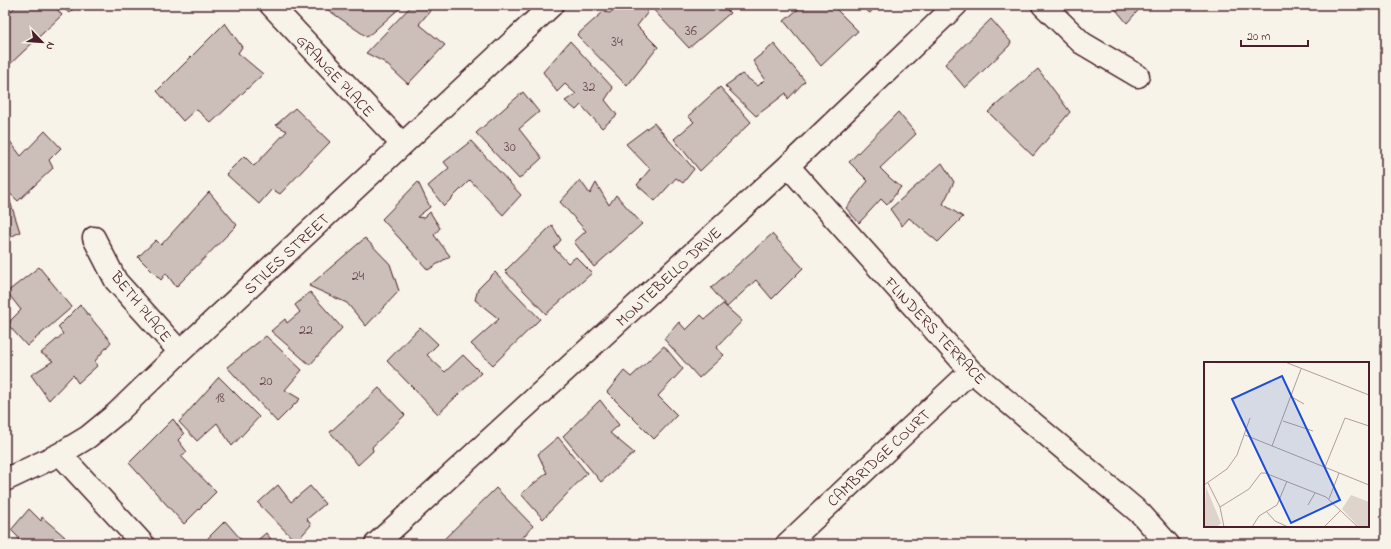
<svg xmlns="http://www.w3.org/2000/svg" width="1391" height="549" font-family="'Indie Flower',sans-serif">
<rect width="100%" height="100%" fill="#f7f3e8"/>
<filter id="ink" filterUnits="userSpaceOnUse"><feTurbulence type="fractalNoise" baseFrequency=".025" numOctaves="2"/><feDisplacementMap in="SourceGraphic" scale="8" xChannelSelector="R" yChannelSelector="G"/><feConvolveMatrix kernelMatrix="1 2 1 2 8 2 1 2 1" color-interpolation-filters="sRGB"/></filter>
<g filter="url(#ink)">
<path fill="#ccbfb9" stroke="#4a1f2b" d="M17,5H53L62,15L6,68L5,17Z
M60,5H77L69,13Z
M321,5H399L401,7L367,37Z
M412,5H425L430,11L419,24L445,45L408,84L384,62L366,53Z
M618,5H639L648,12L637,26L658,47L627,86L577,35L603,12L610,13Z
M649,5H722L730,13L689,48Z
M803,5H832L858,31L821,66L784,21Z
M859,5H876L870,13Z
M1112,5H1143L1127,23Z
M991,19L1011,42L1009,46L965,88L945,64Z
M225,23L242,47L238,53L263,74L211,123L196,109L183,121L157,91Z
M570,41L613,88L605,100L617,115L602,128L581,105L576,110L565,101L576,94L565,84L557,92L543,72Z
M774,44L805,81L788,99L786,93L756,116L725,86L742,74L758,86L765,79L753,61Z
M1038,69L1070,112L1033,156L988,112Z
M720,87L751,122L700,171L674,139L694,122L688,116Z
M523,92L539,112L519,129L542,158L519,179L476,133Z
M295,108L330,142L280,194L272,189L259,204L226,174L244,156L254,166L287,131L276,125Z
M898,112L916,134L880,168L891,179L901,187L887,205L881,199L859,223L846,208L868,181L849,162Z
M654,123L694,169L683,183L676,178L655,201L637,185L650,169L626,144Z
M45,131L61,148L49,160L53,168L18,201L5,189V174L8,170L5,167V145L9,140L21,156Z
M471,141L521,195L503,215L470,180L444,206L428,186L449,168L444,162Z
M942,163L954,182L943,204L963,217L938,242L909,218L902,226L890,209Z
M580,180L590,194L596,183L609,205L616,195L642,224L594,267L574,242L586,231L560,202Z
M418,182L430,207L417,217L424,218L430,212L440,228L434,235L450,256L428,270L382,219Z
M209,192L237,225L176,287L166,273L161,280L138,257L156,240L161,245Z
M9,198L20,232L5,240V200Z
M552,225L561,240L554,248L568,263L576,257L592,273L546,314L505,271Z
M772,234L803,268L772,299L756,280L727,307L711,288Z
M365,238L390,264L399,291L366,326L347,303L309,286Z
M39,267L72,307L27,346L9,326L11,320L21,310L7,292Z
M495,272L540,319L493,365L471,344L499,319L475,300L478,289Z
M310,292L342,328L310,365L271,331L285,319L287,323L300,312L295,305Z
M723,304L742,321L716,348L724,355L699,378L664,339L679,322L686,330L701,315L705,319Z
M80,305L111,342L95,361L97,366L78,383L73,375L49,400L31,375L53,361L41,353L63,334L58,327Z
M420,327L438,344L427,355L445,372L463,355L481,373L438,414L387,361Z
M266,336L302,370L285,390L300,399L277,422L227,367Z
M664,346L683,369L658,396L677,415L654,439L607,392L624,371L631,377Z
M219,377L259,417L232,446L217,423L197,441L179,422Z
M379,388L405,415L372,447L373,451L358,465L330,432Z
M600,400L619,425L610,433L634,453L601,482L563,436Z
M173,419L184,434L178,440L187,452L181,456L216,492L184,524L129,463Z
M558,437L587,473L543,519L521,494L547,473L538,454Z
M278,485L291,502L310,486L325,504L307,519L311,525L296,542L258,503Z
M496,488L533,526L517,544H504L498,537L492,544H439Z
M29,509L41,521L42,517L65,537L57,540L62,544H19L18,537L11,530Z
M225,521L245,544H202Z
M266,533L275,544H253Z"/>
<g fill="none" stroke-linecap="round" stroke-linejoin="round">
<defs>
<path id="street" d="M271,5L402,144
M1043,5L1082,43L1138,76
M788,166L971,371L1141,514L1168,544
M94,238L116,281L180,352
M60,454L143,544
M5,480L60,454L88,437L116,414L180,352L552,5
M376,544L788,166L956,5
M787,544L971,371"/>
</defs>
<use href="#street" stroke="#4a1f2b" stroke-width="25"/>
<use href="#street" stroke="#f7f3e8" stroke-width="22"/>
</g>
</g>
<g text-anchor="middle" stroke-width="4" stroke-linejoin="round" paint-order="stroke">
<g font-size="14" fill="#6a474e">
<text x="691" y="35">36</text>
<text x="617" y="46">34</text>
<text x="589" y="91">32</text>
<text x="510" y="151">30</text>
<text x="358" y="280">24</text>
<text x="306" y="334">22</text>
<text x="266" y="385">20</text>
<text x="220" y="402">18</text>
</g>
<g font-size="16" fill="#4a1f2b" stroke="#f7f3e8">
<text transform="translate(336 75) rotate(47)" y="6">GRANGE PLACE</text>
<text transform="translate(286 253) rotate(-43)" y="6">STILES STREET</text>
<text transform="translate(668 276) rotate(-43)" y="6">MONTEBELLO DRIVE</text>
<text transform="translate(142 306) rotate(51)" y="6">BETH PLACE</text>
<text transform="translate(936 330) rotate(47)" y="6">FLINDERS TERRACE</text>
<text transform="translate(878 457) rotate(-43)" y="6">CAMBRIDGE COURT</text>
</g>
</g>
<g transform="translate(1204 362)">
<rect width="165" height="165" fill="#f7f3e8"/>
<path d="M2,125L17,161L13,165H0ZM147,133L165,140V165H155L138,147Z" fill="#ded4cc"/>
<path fill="none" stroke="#b29e9c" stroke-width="1" d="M81,0L165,33M86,34L100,42M79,59L109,69M41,73L165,123M68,84L97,7M121,105L141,56L165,64M4,121L16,145L20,165M0,123L23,107L33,93L46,56M125,137L135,111M104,143L111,131M16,145L45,127L57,111H61L122,135L154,165M62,149L71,159L84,165M48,165L55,154L73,143L83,119M120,165L137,148"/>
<path fill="#1d4ed8" fill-opacity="0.15" stroke="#1d4ed8" stroke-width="2" d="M78,14L136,138L87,161L28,37Z"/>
<rect width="165" height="165" fill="none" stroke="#4a1f2b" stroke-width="2"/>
</g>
<rect width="1391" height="549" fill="none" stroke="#f7f3e8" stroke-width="20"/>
<rect x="10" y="10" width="1371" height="529" fill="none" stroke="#4a1f2b" stroke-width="1.5" filter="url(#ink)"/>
<g transform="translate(42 42) rotate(115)" stroke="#f7f3e8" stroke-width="3" paint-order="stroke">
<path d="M0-3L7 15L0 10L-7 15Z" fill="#4a1f2b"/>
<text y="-6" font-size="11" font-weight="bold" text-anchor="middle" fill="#4a1f2b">N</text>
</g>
<path d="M1241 40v6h67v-6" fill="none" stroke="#4a1f2b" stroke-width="2"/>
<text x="1247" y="40" font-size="12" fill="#4a1f2b" stroke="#f7f3e8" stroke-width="3" paint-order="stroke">20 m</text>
</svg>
